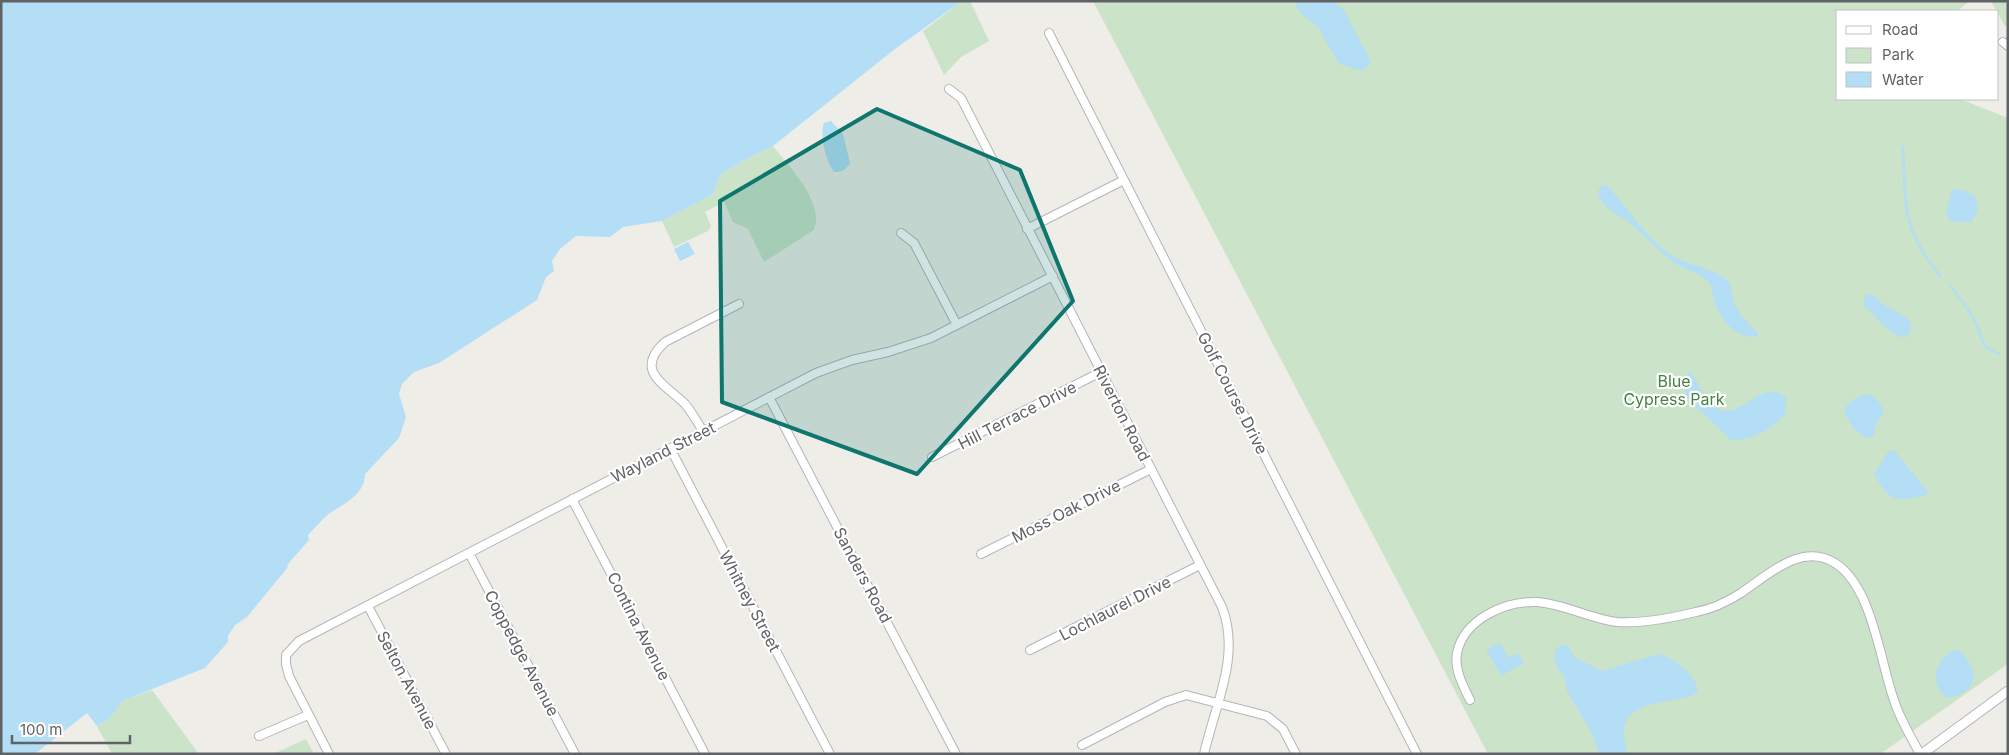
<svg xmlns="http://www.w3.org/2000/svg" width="2009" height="755" font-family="Inter,sans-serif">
<rect width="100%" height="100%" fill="#efede8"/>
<path fill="#cbe3c8" d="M962,1H970L989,41L961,57L944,75L923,31Z
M1093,1H1969L1958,11H1838V99H1960L2008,118V664L1880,754H1488Z
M1991,1H2008V26H2005Z
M773,146C789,167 825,202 814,230L764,262L748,229L733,222L724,202L705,212L711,226L708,231L674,247L662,221L713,194L720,175L746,159Z
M152,690L199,754H112L97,726L110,718L121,701Z
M306,739L314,754H273Z"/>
<path fill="#b3def5" d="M1,1H962L895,49L773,146L746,159L720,175L713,194L662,221L623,227L610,237L576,236L560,249L552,261L554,271L546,277L537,300L439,363L414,372L402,384L399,394L406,417L399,438L365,474C365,494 345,503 330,513C322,519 315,528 308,535L309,540L287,565L288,567L247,617L235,625L228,636V642L205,668L122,701L110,718L97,726L87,713L35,754H1Z
M1333,1L1344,10L1371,62L1363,71L1339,64L1319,29L1298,10L1295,2Z
M831,121L843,134L850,163C846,170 842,172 834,172C826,162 819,134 824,123Z
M1603,185L1608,186C1628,209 1645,236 1670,254C1687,266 1713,267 1728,281C1733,286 1731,293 1733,299C1736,311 1748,325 1758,332V336C1737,341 1720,319 1714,301C1712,296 1713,287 1709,283C1702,273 1689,272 1680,266C1661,256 1649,239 1633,226C1624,217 1611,213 1603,203C1598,198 1598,195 1599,189Z
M1952,189L1965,191L1975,196L1978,209L1972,222H1951L1946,215Z
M688,242L695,254L680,261L674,249Z
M1867,294L1873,295C1887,311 1899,309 1911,322L1910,332L1905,338C1887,334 1878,317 1864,306V300Z
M1690,372C1700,383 1704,401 1718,409C1740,421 1761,378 1786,397L1785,414C1773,429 1750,441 1731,440L1689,400L1680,379Z
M1869,394L1877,399L1884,411L1875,426L1874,436L1869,438C1856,435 1849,423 1844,411C1849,400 1858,396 1869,394Z
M1894,450L1928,492L1927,495C1897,502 1890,503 1874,474L1888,452Z
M1500,642L1509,658L1518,653L1524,663L1501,676L1486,650Z
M1562,645H1568L1574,657L1602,671L1659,654C1674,658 1695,674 1698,690L1692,696C1668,703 1622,701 1624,735C1625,742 1625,748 1629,754H1599L1592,734L1567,691L1564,676L1557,668L1554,657L1556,648Z
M1958,649C1980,670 1980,692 1947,698C1927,684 1936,655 1958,649Z"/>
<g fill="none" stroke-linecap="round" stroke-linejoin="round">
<path stroke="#b3def5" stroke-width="2.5" d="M1903,147C1906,209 1901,227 1941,277
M1951,287C1968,306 1977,323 1985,347L1999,354"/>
<defs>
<path id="minor" d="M1049,33L1417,754
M2003,42L2008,46
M949,89L961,98L1222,607C1241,656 1215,705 1204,754
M1027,229L1124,180
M901,233L914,243L957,325
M769,397L956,754
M703,431C697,422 692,412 685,404C668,386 632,372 665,342L739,304
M670,448L830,754
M932,457L1101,372
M572,499L705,754
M469,553L575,754
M981,554L1151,469
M368,606L446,754
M1030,650L1200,565
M1470,700C1463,686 1454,669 1457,653C1464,619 1505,601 1537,602C1565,604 1590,619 1617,622C1642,624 1671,618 1696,612C1712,609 1727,602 1741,593C1768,575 1801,542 1835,563C1873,587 1880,663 1895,703C1901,721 1911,737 1920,754
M259,736L308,715
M1082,745L1165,702L1186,695L1267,716L1283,729L1296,754
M329,754L289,676L286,664V655L299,641L816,373L852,360L888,352L931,338L1053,276"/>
<path id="tertiary" d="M1922,754L2008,691"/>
</defs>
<use href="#minor" stroke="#b3b5b8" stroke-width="10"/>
<use href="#tertiary" stroke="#b3b5b8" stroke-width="11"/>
<use href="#minor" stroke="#fff" stroke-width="8"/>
<use href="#tertiary" stroke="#fff" stroke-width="9"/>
</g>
<path fill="#0f766e" fill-opacity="0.2" stroke="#0f766e" stroke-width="4" stroke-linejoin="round" d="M877,109L1020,170L1073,301L917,474L722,402L720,201Z"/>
<g text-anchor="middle" stroke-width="4.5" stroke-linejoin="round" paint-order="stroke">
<g font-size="16" fill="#458342" stroke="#fff">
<text x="1674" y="387">Blue<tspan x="1674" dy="18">Cypress Park</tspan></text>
</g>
<g font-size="16" fill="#5f6366" stroke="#fff">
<text transform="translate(1233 393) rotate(63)" y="6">Golf Course Drive</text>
<text transform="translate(1122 413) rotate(63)" y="6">Riverton Road</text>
<text transform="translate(1017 415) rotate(-27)" y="6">Hill Terrace Drive</text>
<text transform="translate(663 452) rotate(-27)" y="6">Wayland Street</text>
<text transform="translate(1066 511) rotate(-27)" y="6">Moss Oak Drive</text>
<text transform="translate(863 575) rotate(62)" y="6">Sanders Road</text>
<text transform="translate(750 601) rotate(62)" y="6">Whitney Street</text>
<text transform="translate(1115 608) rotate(-27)" y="6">Lochlaurel Drive</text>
<text transform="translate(639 626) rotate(63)" y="6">Contina Avenue</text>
<text transform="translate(522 653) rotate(62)" y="6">Coppedge Avenue</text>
<text transform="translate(407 680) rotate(62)" y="6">Selton Avenue</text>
</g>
</g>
<rect width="2009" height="755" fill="none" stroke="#5f6366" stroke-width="5"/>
<rect x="1836" y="10" width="162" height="90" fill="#ffffff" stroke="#bfc1c2"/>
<rect x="1846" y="26" width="25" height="8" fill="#ffffff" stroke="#bfc1c2"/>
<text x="1882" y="35" font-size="15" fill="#5f6366">Road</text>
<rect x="1846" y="48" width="25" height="15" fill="#cbe3c8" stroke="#bfc1c2"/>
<text x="1882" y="60" font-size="15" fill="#5f6366">Park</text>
<rect x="1846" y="72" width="25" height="15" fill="#b3def5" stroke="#bfc1c2"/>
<text x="1882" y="85" font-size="15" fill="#5f6366">Water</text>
<path d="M12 735v8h118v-8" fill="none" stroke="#5f6366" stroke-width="2.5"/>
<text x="20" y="735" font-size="15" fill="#5f6366" stroke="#ffffff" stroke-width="4" paint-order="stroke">100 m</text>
</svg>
